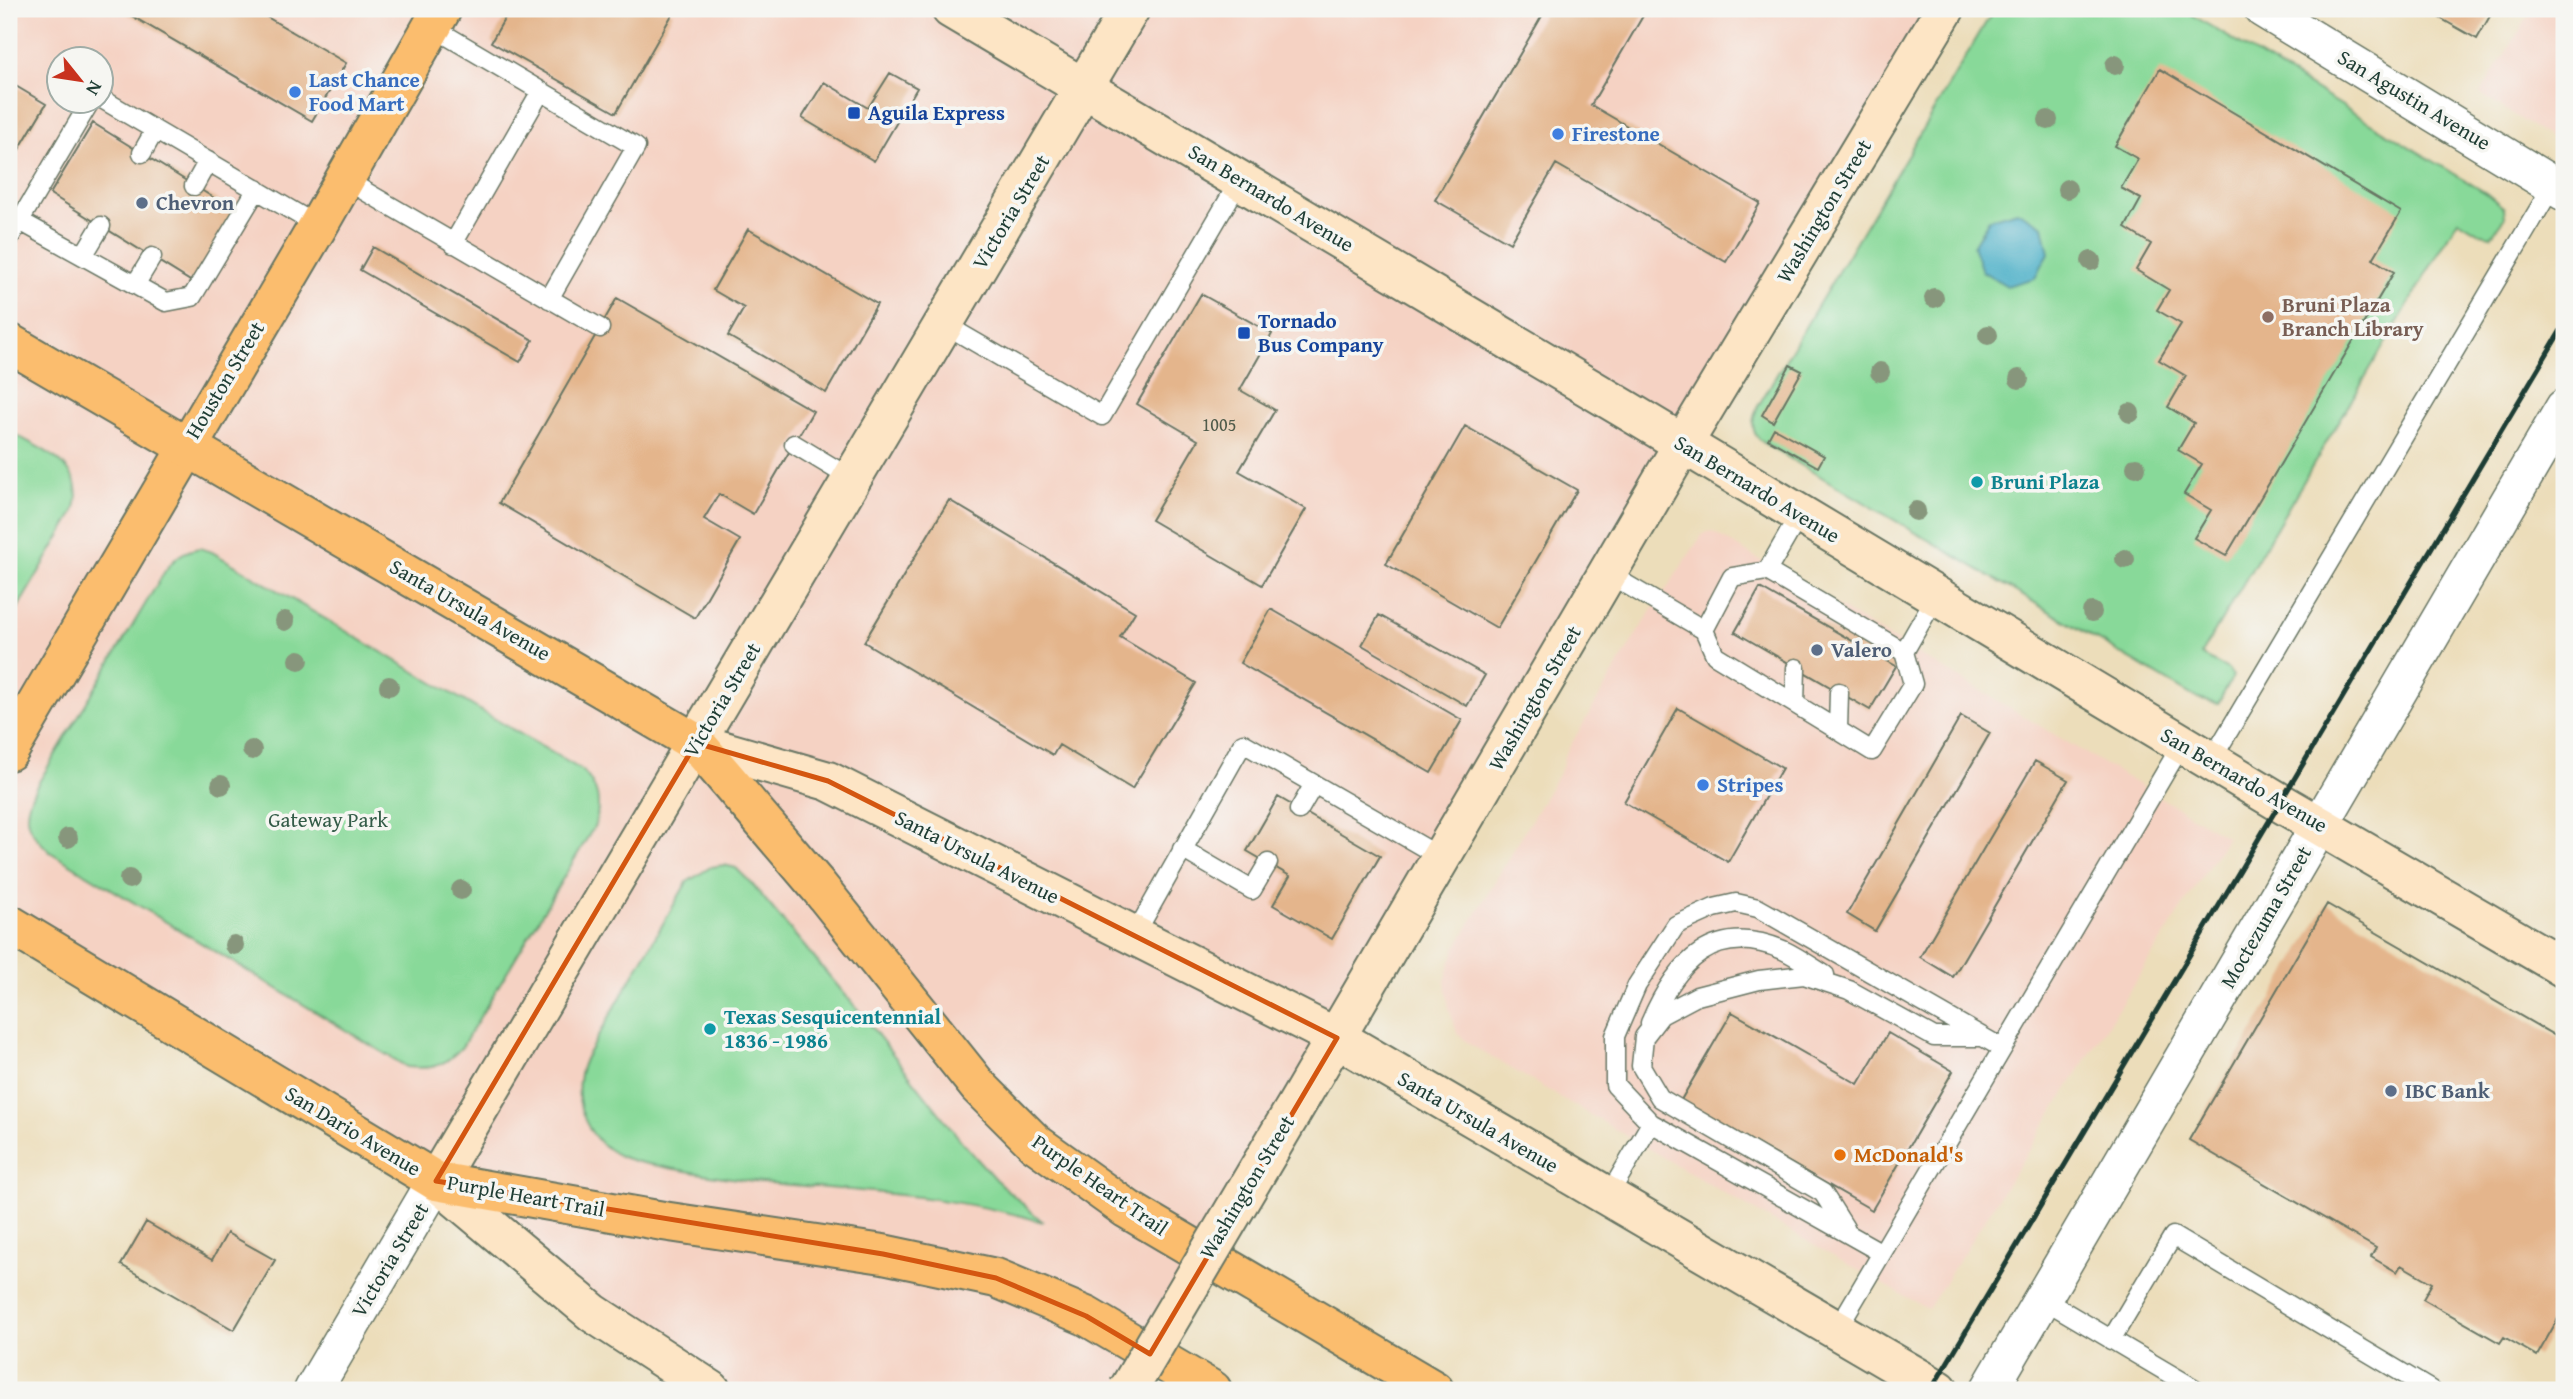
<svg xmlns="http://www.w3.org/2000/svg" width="2573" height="1399" font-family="'Gentium Book Plus',serif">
<rect width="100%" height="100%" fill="#f6f6f2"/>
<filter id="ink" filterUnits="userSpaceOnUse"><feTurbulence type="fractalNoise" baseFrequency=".0143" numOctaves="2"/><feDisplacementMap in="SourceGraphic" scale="14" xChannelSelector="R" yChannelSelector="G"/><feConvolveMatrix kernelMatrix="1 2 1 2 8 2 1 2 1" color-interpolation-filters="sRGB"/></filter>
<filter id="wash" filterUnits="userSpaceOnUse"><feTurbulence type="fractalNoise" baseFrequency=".00686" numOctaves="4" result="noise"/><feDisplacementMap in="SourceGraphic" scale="28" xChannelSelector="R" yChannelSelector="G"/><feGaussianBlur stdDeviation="1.57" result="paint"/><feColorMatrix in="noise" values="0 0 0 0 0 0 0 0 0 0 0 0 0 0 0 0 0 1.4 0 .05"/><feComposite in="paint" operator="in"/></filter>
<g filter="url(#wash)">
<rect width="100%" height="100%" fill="#ecddba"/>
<path fill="#f5d2c3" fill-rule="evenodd" d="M9,9H1945L1128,1390H711L436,1181L9,924ZM60,60H102V102H60Z
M2533,9H2564V146L2480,94Z
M1711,531L2227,837L1928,1309L1815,1246L1469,1044L1457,1033L1449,1008L1445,981L1455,949L1562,768L1564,756L1639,630L1696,544L1703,534Z"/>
<path fill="#88d999" stroke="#548b66" stroke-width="2" d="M1994,9H2182L2486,193L2504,208L2505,217L2491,236L2481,234L2458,220L2201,655L2228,669L2233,676L2218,704L2198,699L1789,458C1766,444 1744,439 1757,408Z
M9,431C43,451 91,466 73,514L9,623Z
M200,548L212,552L583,771C599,789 601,802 595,825L462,1047C444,1066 433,1070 407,1067L50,852C27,829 19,818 36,787L165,571C175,557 183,551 200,548Z
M724,865L736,868L752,884L858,1010L963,1143L995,1179L1043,1222C955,1196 870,1192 780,1184C742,1180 706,1175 669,1168C653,1165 637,1163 622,1157C584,1140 569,1096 585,1059L687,882L711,867Z"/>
<path fill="#48afc7" stroke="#34767e" stroke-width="2" d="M2017,211L2043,226L2049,253L2035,278L2007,286L1982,271L1973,246L1989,219Z"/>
<g id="blocks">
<path fill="#e4b58c" d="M120,9H253L346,63L312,121Z
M510,9H665L673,13L616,113L491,42Z
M1546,9H1647L1591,105L1760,203L1726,262L1556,164L1510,243L1435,200Z
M2424,9H2494L2477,39Z
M2160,69L2401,212L2373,259L2394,272L2226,556L2194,538L2211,510L2184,494L2202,464L2178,450L2194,423L2168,407L2186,376L2159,360L2181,324L2157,310L2169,290L2136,270L2151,244L2125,228L2141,199L2121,188L2138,159L2115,146Z
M890,73L917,88L874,161L802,118L824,82L868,108Z
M9,82L46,104L9,166Z
M93,123L235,211L192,282L50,194Z
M748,229L877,304L826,393L728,336L744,308L713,290Z
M373,247L533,340L520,362L360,270Z
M1201,294L1272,334L1240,390L1275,410L1239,471L1306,509L1262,585L1151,520L1198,440L1137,404Z
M617,298L813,411L753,514L719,494L704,519L740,540L695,618L499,503Z
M1790,365L1802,371L1773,422L1762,415Z
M1465,426L1577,490L1497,628L1386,564Z
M1774,428L1824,456L1818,467L1768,439Z
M949,500L1135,612L1120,637L1196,683L1132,789L1059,745L1053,755L864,642Z
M1760,588L1896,666L1870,710L1735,632Z
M1271,609L1462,720L1431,773L1240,663Z
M1379,615L1485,675L1467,706L1362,645Z
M1678,708L1782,768L1728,862L1624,802Z
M1961,716L1990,733L1875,931L1847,914Z
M2035,761L2068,780L1953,977L1920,957Z
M1278,797L1380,856L1332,939L1273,905L1290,876L1247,851Z
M2327,904L2564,1041V1308L2537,1356L2504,1337L2500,1343L2423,1299L2432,1283L2401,1265L2397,1272L2371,1257L2376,1248L2189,1140Z
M1732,1012L1858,1084L1888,1033L1953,1071L1872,1210L1681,1100Z
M146,1222L212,1260L227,1233L275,1260L234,1330L121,1265Z"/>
</g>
</g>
<g filter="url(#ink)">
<use href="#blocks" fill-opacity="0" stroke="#677563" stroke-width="2"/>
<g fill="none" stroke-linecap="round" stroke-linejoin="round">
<defs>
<path id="lane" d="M432,27L636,147L549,299
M102,99L318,226
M142,153L155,130
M344,179L600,328
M194,186L208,161
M20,221L166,302L192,297L257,189
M9,239L90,102
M453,244L541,91
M83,256L101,226
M135,285L152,257
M944,324L1102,416L1240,180
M794,444L852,479
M1767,571L1800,514
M1607,573L1704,630L1715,655L1872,751L1913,684L1904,652L1767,571L1732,577L1704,630
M1904,652L1936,596
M1795,704L1796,668
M1838,730L1839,692
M2211,761L2553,185
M1299,810L1314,784
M1182,849L1252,890L1268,863
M1134,936L1243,743L1442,858
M1650,1023C1676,962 1714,921 1783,950C1798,957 1812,967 1825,975
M1607,1198L1651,1123
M1845,1228L1823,1193L1660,1098L1641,1066L1644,1037L1661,1015L1697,996L1759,980L1804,975L1849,990L1934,1037H1983
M1882,1253L1651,1123L1615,1085V1036L1637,985L1676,925L1714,908L1736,903L1758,908L2002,1048
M2043,1299L2197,1390
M1836,1331L2182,744
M2111,1340L2173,1236L2431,1390"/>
<path id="street" d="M2263,9L2564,192
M313,1390L436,1181
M1989,1390L2564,408"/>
<path id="secondary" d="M951,9L1625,409L2281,803L2564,968
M696,743L828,781L1337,1038L1939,1390
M1291,1114L1683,444L1945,9
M711,1390L593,1313L436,1181L1130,9"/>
<path id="primary" d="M9,751L318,226L442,9"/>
<path id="highway" d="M9,343L696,743L818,886L978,1086L1035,1143L1127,1209L1434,1390
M9,924L436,1181L663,1221L883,1254L996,1278L1086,1316L1212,1390"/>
</defs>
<use href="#lane" stroke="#677563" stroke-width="21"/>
<use href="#street" stroke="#677563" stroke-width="40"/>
<use href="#secondary" stroke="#677563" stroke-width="42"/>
<use href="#primary" stroke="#677563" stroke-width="42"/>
<use href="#highway" stroke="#677563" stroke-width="42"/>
<use href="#lane" stroke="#fff" stroke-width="18"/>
<use href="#street" stroke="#fff" stroke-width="37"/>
<use href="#secondary" stroke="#fde5c5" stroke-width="38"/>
<use href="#primary" stroke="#fbbd6e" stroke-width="38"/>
<use href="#highway" stroke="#fbbd6e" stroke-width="38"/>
<path stroke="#1f3d34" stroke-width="5" d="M1931,1390L2564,325"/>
<defs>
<path id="secondary-bridge" d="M1128,1390L1291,1114"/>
</defs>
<use href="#secondary-bridge" stroke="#677563" stroke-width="42" stroke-linecap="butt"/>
<use href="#secondary-bridge" stroke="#fde5c5" stroke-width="38"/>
</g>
<g fill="#87967b">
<circle cx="2115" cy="65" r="10"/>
<circle cx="2048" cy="120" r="10"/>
<circle cx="2067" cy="189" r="10"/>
<circle cx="2091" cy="261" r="10"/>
<circle cx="1934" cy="298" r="10"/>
<circle cx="1988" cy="335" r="10"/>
<circle cx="1880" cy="372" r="10"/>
<circle cx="2019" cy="379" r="10"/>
<circle cx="2130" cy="413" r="10"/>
<circle cx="2136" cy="467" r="10"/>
<circle cx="1916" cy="511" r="10"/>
<circle cx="2125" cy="559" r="10"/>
<circle cx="2092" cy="612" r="10"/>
<circle cx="285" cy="621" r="10"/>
<circle cx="299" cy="660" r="10"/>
<circle cx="389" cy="686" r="10"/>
<circle cx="252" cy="750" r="10"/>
<circle cx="221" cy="785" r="10"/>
<circle cx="68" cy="838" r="10"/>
<circle cx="129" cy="879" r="10"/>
<circle cx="461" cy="890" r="10"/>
<circle cx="234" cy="945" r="10"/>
</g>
</g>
<path fill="none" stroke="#d45610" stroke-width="5" stroke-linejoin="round" d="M696,743L828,781L1337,1038L1150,1354L1086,1316L996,1278L883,1254L436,1181Z"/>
<g fill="#3f7fe0" stroke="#f6f6f2" stroke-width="2.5">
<circle cx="295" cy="92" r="7"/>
<circle cx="1558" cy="134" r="7"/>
<circle cx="1703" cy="785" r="7"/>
</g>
<g fill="#1a4fb4" stroke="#f6f6f2" stroke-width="2.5">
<rect x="847" y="106" width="14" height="14" rx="3.5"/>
<rect x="1237" y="326" width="14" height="14" rx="3.5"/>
</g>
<g fill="#5c6f8a" stroke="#f6f6f2" stroke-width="2.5">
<circle cx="142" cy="203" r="7"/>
<circle cx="1817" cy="650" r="7"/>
<circle cx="2391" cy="1091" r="7"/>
</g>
<circle fill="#8d6e63" stroke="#f6f6f2" stroke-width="2.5" cx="2268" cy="317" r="7"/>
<g fill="#0f9aa8" stroke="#f6f6f2" stroke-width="2.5">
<circle cx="1977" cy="482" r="7"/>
<circle cx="710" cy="1029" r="7"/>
</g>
<circle fill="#e8710a" stroke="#f6f6f2" stroke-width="2.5" cx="1840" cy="1155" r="7"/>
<g text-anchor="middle" stroke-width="7" stroke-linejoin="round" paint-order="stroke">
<g font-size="18" fill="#505b4a">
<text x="1219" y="431">1005</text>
</g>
<g font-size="21" font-weight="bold" fill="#366cbe" stroke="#f6f6f2" text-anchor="start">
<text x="309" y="87">Last Chance<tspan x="309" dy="24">Food Mart</tspan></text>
<text x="1572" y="141">Firestone</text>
<text x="1717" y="792">Stripes</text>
</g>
<g font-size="21" fill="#1f3d34" stroke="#f6f6f2">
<text transform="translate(2414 100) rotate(31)" y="7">San Agustin Avenue</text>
<text transform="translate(1271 198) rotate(31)" y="7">San Bernardo Avenue</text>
<text transform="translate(1824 211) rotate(-59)" y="7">Washington Street</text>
<text transform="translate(1011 212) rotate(-59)" y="7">Victoria Street</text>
<text transform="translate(225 380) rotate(-59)" y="7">Houston Street</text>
<text transform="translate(1757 489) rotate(31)" y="7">San Bernardo Avenue</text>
<text transform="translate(470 610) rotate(30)" y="7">Santa Ursula Avenue</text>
<text transform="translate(1535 698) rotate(-60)" y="7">Washington Street</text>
<text transform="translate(722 700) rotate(-59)" y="7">Victoria Street</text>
<text transform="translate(2244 780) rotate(30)" y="7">San Bernardo Avenue</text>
<text transform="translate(977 857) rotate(27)" y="7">Santa Ursula Avenue</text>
<text transform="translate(2266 917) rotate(-60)" y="7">Moctezuma Street</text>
<text transform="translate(1478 1122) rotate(30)" y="7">Santa Ursula Avenue</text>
<text transform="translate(353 1131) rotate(31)" y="7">San Dario Avenue</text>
<text transform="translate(1100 1185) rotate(35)" y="7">Purple Heart Trail</text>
<text transform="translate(1247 1187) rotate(-59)" y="7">Washington Street</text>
<text transform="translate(526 1196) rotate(10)" y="7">Purple Heart Trail</text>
<text transform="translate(390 1260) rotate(-59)" y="7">Victoria Street</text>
</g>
<g font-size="21" font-weight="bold" fill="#164399" stroke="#f6f6f2" text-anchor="start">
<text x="868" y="120">Aguila Express</text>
<text x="1258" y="328">Tornado<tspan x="1258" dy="24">Bus Company</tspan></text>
</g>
<g font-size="21" font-weight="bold" fill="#4e5e75" stroke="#f6f6f2" text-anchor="start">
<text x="156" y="210">Chevron</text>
<text x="1831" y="657">Valero</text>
<text x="2405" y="1098">IBC Bank</text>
</g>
<g font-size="21" font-weight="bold" fill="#785e54" stroke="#f6f6f2" text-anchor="start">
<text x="2282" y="312">Bruni Plaza<tspan x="2282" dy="24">Branch Library</tspan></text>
</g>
<g font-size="21" font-weight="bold" fill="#0d838f" stroke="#f6f6f2" text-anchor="start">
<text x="1991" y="489">Bruni Plaza</text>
<text x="724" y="1024">Texas Sesquicentennial<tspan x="724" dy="24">1836 - 1986</tspan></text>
</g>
<g font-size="21" fill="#345c48" stroke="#f6f6f2">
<text x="328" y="827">Gateway Park</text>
</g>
<g font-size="21" font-weight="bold" fill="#c56008" stroke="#f6f6f2" text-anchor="start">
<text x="1854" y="1162">McDonald's</text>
</g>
</g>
<rect width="2573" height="1399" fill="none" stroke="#f6f6f2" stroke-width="35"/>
<g transform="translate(80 80) rotate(120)"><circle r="33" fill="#f6f6f2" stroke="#a0aca6" stroke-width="2"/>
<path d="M0-5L12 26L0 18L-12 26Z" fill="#c8321e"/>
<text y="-10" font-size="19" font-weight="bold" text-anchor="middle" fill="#1f3d34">N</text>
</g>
</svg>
